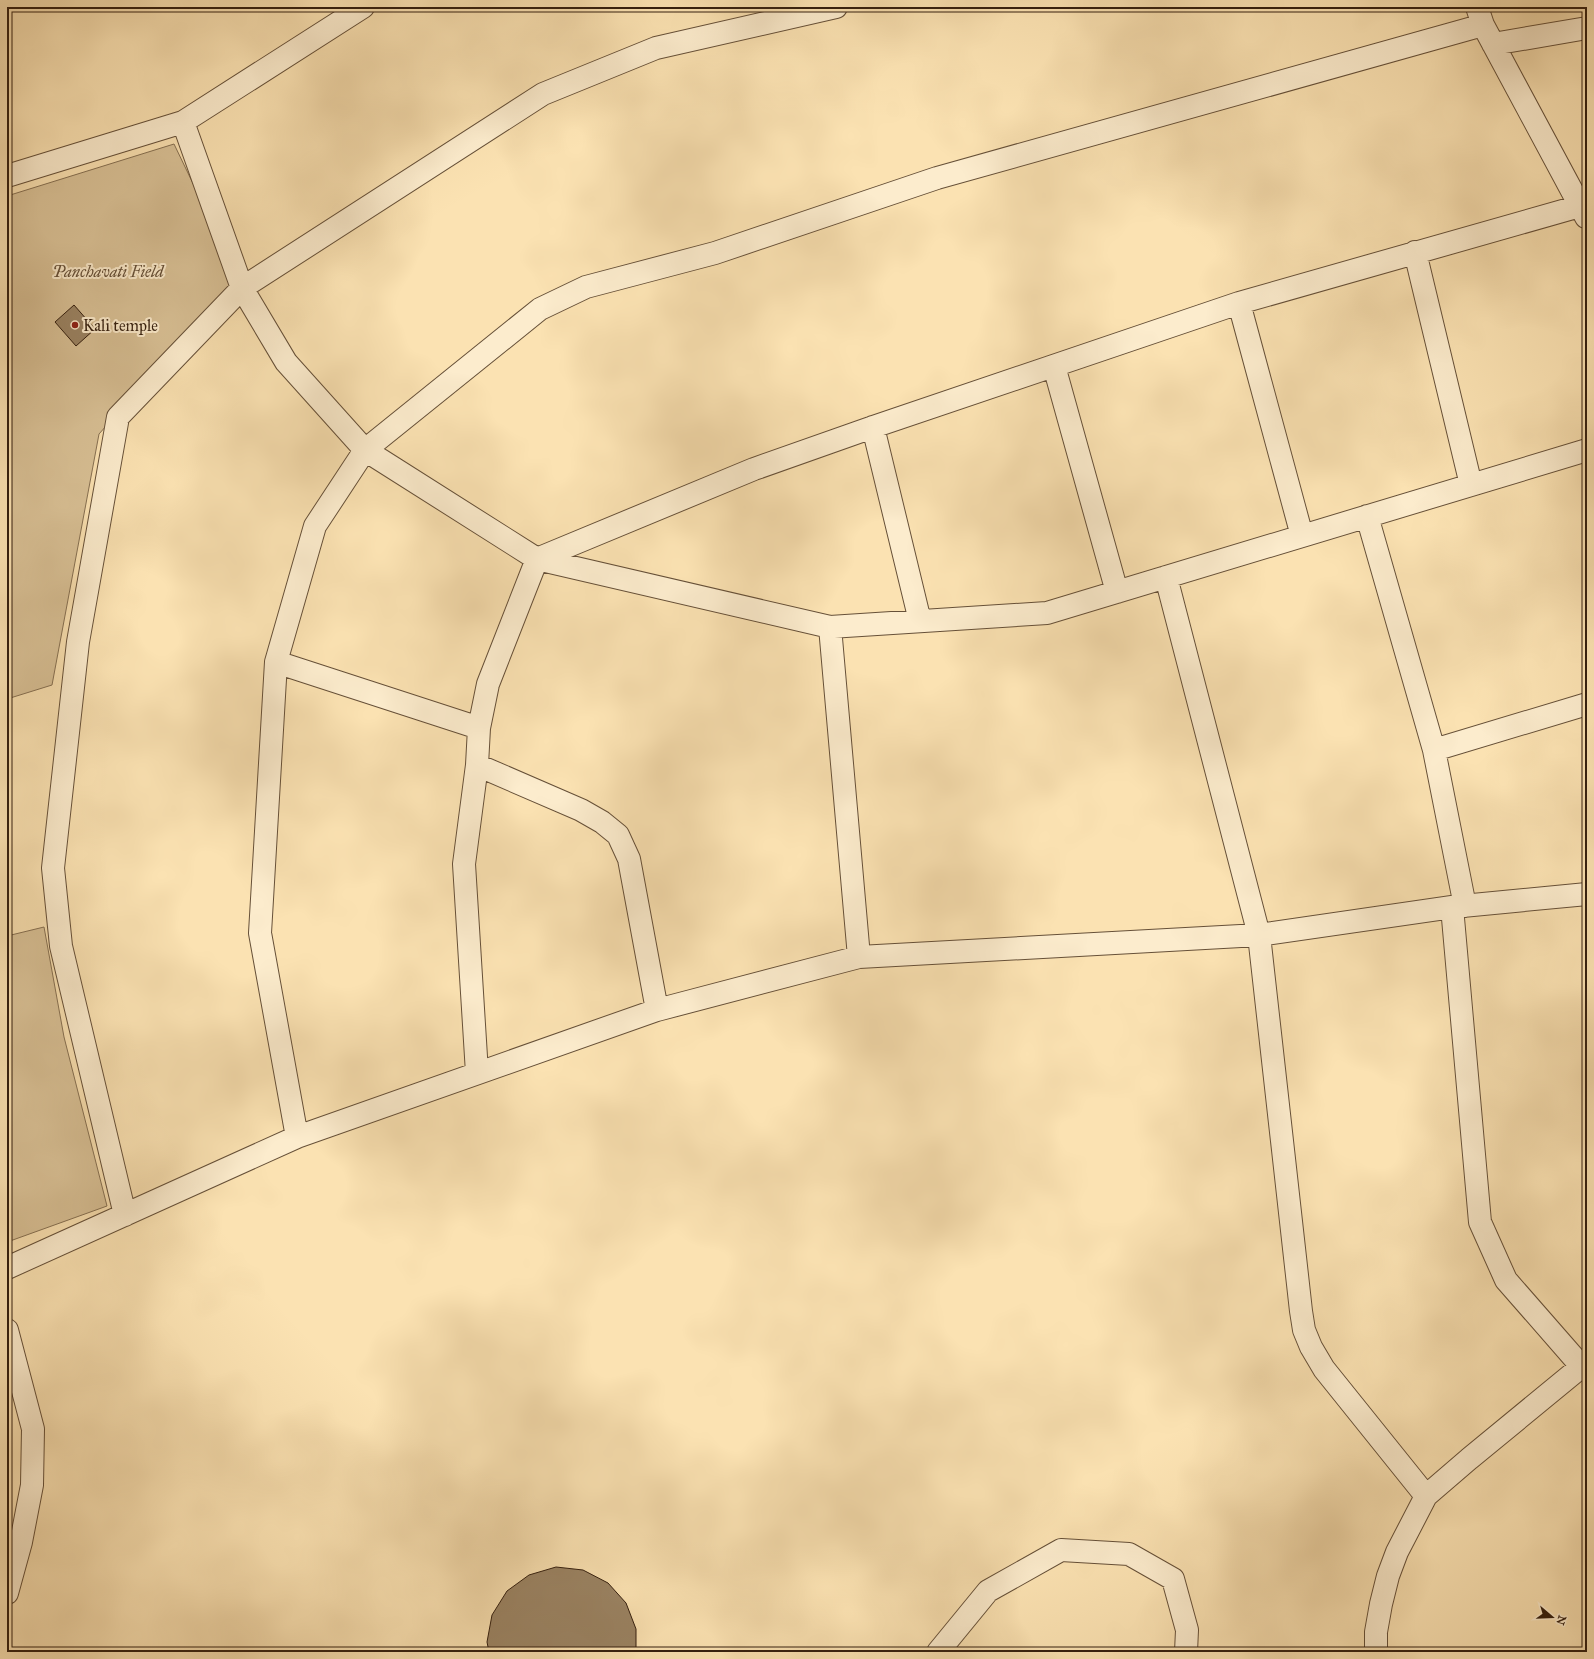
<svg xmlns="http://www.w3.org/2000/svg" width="1594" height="1659" font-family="'IM FELL Great Primer',serif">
<rect width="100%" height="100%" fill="#fbe2b2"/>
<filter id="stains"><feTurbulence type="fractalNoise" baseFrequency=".005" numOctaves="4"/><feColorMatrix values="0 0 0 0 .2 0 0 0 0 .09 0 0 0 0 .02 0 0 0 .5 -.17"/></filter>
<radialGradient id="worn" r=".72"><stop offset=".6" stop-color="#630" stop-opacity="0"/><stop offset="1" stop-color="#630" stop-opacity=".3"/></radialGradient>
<path fill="#d9c196" stroke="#867052" d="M174,144L238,277L99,434L52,685L7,699V196Z
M44,927L64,1037L107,1206L10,1241L7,1232V936Z"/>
<path fill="#9b8464" stroke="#341f0f" d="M74,305L95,329L76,346L55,322Z
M556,1567L583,1570L608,1583L626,1603L636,1629V1652H489L487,1642L492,1615L507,1591L529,1575Z"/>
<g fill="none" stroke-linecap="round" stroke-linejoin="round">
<defs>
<path id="minor" d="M1477,7L1483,25L1586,217
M1493,44L1587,28
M183,122L242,288L286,362L365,450L537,559L830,627L1047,613L1587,450
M7,176L183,122L363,7
M1415,252L1471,485
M1239,303L1302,536
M1054,366L1117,592
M873,427L920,621
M1367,516L1434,750L1465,906
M1166,577L1259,935L1301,1311L1304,1330L1311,1347L1324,1369L1426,1496
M830,627L859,957
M276,662L479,728
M1434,750L1587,704
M477,765L581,810L602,822L618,835L629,859L657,1010
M1452,907L1480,1222L1506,1280L1582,1367
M477,1073L464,864L477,765L479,728L488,684L537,559L754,469L873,427L1239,303L1587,204
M297,1137L260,933L276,662L315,526L365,450L540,309L586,287L715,253L937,178L1483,25
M125,1215L61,946L53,868L78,642L118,417L242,288L543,94L656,48L836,7
M7,1268L297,1137L657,1010L859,957L1259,935L1452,907L1587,894
M7,1330L33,1429L32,1485L21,1542L7,1593
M938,1652L988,1591L1061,1550L1129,1554L1173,1579L1187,1630L1186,1652
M1376,1652V1632L1381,1604L1388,1576L1397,1552L1426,1496L1469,1459L1587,1362"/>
</defs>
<use href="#minor" stroke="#665038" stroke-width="24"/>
<use href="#minor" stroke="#fceccd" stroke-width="22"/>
</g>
<circle fill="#8f2418" stroke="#fceccd" stroke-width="1.5" cx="75" cy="325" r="4"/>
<g text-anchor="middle" stroke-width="4" stroke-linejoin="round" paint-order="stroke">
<g font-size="16" font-style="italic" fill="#665038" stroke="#fceccd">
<text x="108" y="277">Panchavati Field</text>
</g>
<g font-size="16" fill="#341f0f" stroke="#fceccd" text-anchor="start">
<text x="83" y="331">Kali temple</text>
</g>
</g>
<rect width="1594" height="1659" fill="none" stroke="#fbe2b2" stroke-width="24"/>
<rect x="8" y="8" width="1578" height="1643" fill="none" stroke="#341f0f" stroke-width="2"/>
<rect x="12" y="12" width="1570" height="1635" fill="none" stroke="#341f0f"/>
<g transform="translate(1552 1617) rotate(109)" stroke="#fceccd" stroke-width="3" paint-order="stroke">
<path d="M0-3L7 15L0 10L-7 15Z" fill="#341f0f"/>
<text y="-6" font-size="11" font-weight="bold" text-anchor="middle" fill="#341f0f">N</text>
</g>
<rect width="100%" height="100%" filter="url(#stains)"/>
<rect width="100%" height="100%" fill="url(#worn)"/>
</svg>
